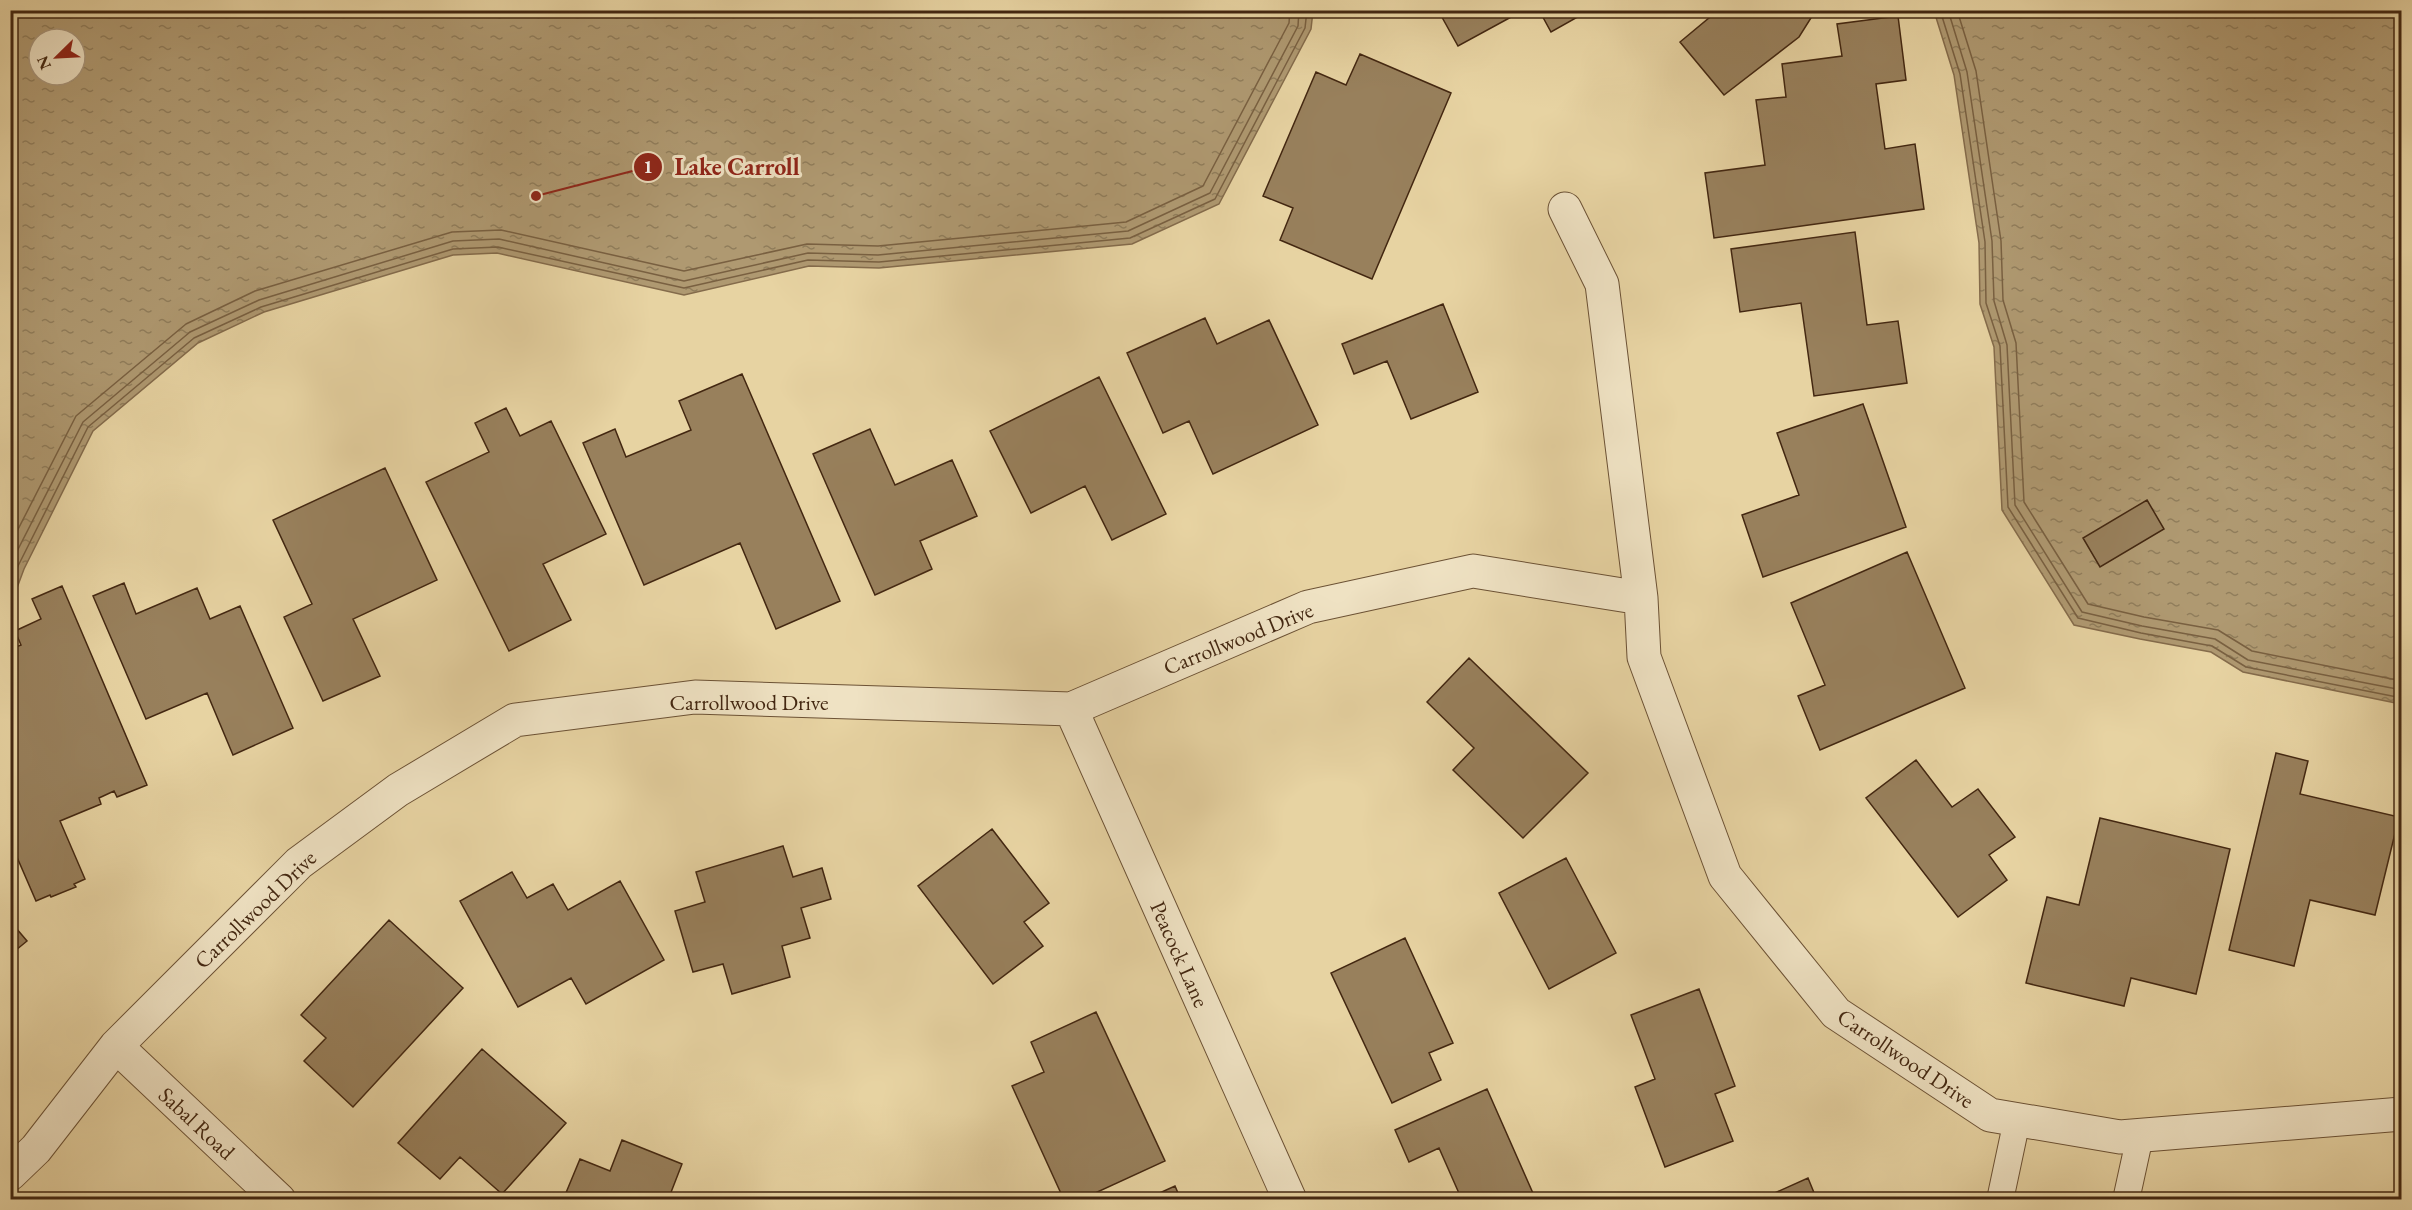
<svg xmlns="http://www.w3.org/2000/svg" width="2412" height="1210" font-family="'EB Garamond',serif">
<defs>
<pattern id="water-ripples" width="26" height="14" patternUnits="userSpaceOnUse" patternTransform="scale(1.5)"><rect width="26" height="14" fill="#af9971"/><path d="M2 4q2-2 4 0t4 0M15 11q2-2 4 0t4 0" fill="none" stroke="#907d5b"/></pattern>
</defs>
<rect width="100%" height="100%" fill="#e7d3a2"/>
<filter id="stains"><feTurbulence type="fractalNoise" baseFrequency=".00333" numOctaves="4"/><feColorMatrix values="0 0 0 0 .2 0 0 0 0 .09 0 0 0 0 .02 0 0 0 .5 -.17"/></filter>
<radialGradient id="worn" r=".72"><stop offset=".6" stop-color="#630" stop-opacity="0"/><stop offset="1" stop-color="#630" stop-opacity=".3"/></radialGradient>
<path fill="url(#water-ripples)" stroke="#846b4b" stroke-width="1.5" fill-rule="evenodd" d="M11,10H1313V11L1311,29L1219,204L1132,244L879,268L809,266L684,295L497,253L453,255L264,312L198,343L93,431L24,569L11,604ZM39,39H75V75H39Z
M1934,11H2401V704L2243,672L2211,652L2140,639L2074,625L2002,510L1994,347L1980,304L1979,243L1954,75Z"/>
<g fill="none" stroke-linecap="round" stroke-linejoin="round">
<path stroke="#796041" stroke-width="1.5" d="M1940,10L1960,74L1985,242L1986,303L2000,346L2008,507L2078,618L2141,633L2212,646L2246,667L2402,698
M1948,10L1967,72L1992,241L1994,301L2007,345L2015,505L2082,612L2142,626L2215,639L2248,660L2402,690
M1957,10L1976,71L2001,241L2003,300L2016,343L2024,502L2088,604L2144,617L2218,630L2252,651L2402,681
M10,545L76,416L186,324L255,291L452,232L501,230L684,271L807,244L878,246L1126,222L1203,186L1289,23L1290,10
M10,565L83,422L190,332L259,300L453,241L499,239L684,281L808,253L878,255L1128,231L1210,193L1298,26L1299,10
M10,587L18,566L88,427L194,338L261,307L453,249L498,247L684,288L808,260L879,262L1130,238L1215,199L1305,28L1307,10"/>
</g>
<path fill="#98805c" stroke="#432711" stroke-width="1.5" d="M1438,10H1524L1458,46Z
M1539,10H1590L1551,32Z
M1699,10H1816L1799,37L1724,95L1680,42L1710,17Z
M1898,16L1906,80L1876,84L1885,149L1915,144L1924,209L1714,238L1705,173L1765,165L1756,100L1786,97L1782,64L1842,56L1837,24Z
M1360,54L1451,93L1372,279L1280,240L1293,208L1263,196L1316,72L1346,85Z
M1855,232L1867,325L1898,321L1907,383L1814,396L1801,303L1740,312L1731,249Z
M1443,304L1478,392L1411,419L1387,361L1354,374L1342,344Z
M1205,318L1217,344L1269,320L1318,425L1213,474L1189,421L1163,433L1127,353Z
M742,374L840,601L776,629L740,543L644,585L583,443L615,429L626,457L691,430L679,401Z
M1099,377L1166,514L1112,540L1085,486L1031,513L990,431Z
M1863,404L1906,527L1763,577L1742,515L1799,495L1777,433Z
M506,408L520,436L551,421L606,534L543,564L571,620L509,651L426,482L489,452L475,423Z
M870,429L895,485L952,460L977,516L920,541L932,569L875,595L813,454Z
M385,468L437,580L353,619L380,676L323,701L284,617L312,604L273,520Z
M2147,500L2164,529L2100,567L2083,538Z
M1907,552L1965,688L1820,750L1798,696L1825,685L1791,603Z
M124,583L136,614L197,588L210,619L240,606L293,728L233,755L207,693L146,719L93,596Z
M62,586L147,785L117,797L114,791L99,798L101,804L60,821L85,879L74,884L76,887L51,897L50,895L36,901L10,841V649L21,645L15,631L41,619L32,599Z
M1469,658L1588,773L1523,838L1453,770L1474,748L1427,702Z
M2276,753L2308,761L2300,794L2399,817L2375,915L2310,900L2294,966L2229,950Z
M1916,760L1952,807L1978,789L2015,837L1989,855L2007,880L1958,917L1866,798Z
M2100,818L2230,849L2196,994L2131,978L2124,1006L2026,983L2047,897L2079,905Z
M992,829L1049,903L1024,922L1043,946L993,984L918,886Z
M783,846L793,877L822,868L831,899L801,908L810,938L782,946L790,977L732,994L723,964L693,972L675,911L705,902L696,872Z
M1566,858L1616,953L1549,989L1499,893Z
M512,872L527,898L553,884L568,910L620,881L664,960L586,1004L571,978L518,1007L460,901Z
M389,920L463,988L353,1107L304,1061L326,1038L301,1015Z
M10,921L27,941L10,955Z
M1405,938L1453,1043L1429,1053L1441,1080L1392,1103L1331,973Z
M1699,989L1735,1086L1715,1094L1733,1141L1665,1167L1635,1087L1655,1079L1631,1015Z
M1096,1012L1165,1161L1080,1200H1064L1012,1086L1044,1072L1031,1042Z
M482,1049L566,1123L502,1194L460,1157L440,1179L398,1143Z
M1487,1089L1536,1200H1462L1439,1148L1409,1162L1395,1130Z
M622,1140L682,1164L668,1200H563L580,1159L610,1171Z
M1808,1178L1817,1200H1759Z
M1175,1186L1181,1200H1144Z"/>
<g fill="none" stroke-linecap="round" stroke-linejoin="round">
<defs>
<path id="service" d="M2000,1200L2017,1120
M2126,1200L2140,1136"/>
<path id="minor" d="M1565,209L1602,284L1641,598
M1071,709L1290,1200
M116,1046L279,1200
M10,1174L36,1149L116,1046L299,863L398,790L515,720L695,697L1071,709L1308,607L1473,571L1641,598L1644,657L1725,876L1836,1013L1990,1115L2120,1137L2402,1114"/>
</defs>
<use href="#service" stroke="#6c5235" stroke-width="28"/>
<use href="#minor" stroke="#6c5235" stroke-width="35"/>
<use href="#service" stroke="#efe2c3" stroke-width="26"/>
<use href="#minor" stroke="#efe2c3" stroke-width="33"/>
</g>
<g text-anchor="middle" stroke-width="6" stroke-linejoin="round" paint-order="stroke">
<g font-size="22" fill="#432711" stroke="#efe2c3">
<text transform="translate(1238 638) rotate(-22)" y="8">Carrollwood Drive</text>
<text x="749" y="710">Carrollwood Drive</text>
<text transform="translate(255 909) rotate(-44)" y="8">Carrollwood Drive</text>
<text transform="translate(1180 954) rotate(66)" y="8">Peacock Lane</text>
<text transform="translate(1906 1058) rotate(34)" y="8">Carrollwood Drive</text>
<text transform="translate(197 1123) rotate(43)" y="8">Sabal Road</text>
</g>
</g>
<path fill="none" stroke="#8f2418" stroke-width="2" d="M536 196L648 167"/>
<g fill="#8f2418" stroke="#efe2c3" stroke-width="2">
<circle cx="536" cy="196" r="6"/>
<circle cx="648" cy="167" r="15"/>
</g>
<g font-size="18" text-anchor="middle" font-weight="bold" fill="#fff">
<text x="648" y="173">1</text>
</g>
<g font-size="24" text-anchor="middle" font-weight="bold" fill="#8f2418" stroke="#efe2c3" stroke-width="6" stroke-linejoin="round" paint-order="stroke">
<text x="737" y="175">Lake Carroll</text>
</g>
<rect width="2412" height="1210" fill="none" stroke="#e7d3a2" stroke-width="36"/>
<rect x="12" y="12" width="2388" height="1186" fill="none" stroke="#432711" stroke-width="3"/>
<rect x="18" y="18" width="2376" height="1174" fill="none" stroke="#432711" stroke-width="1.5"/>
<g transform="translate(57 57) rotate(246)"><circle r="28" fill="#efe2c3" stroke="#aa977c" stroke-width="1.5"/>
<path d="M0-4.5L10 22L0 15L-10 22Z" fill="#8f2418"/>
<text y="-9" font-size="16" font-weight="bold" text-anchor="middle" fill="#432711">N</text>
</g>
<rect width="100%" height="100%" filter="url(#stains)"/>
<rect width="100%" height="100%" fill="url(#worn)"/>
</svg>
